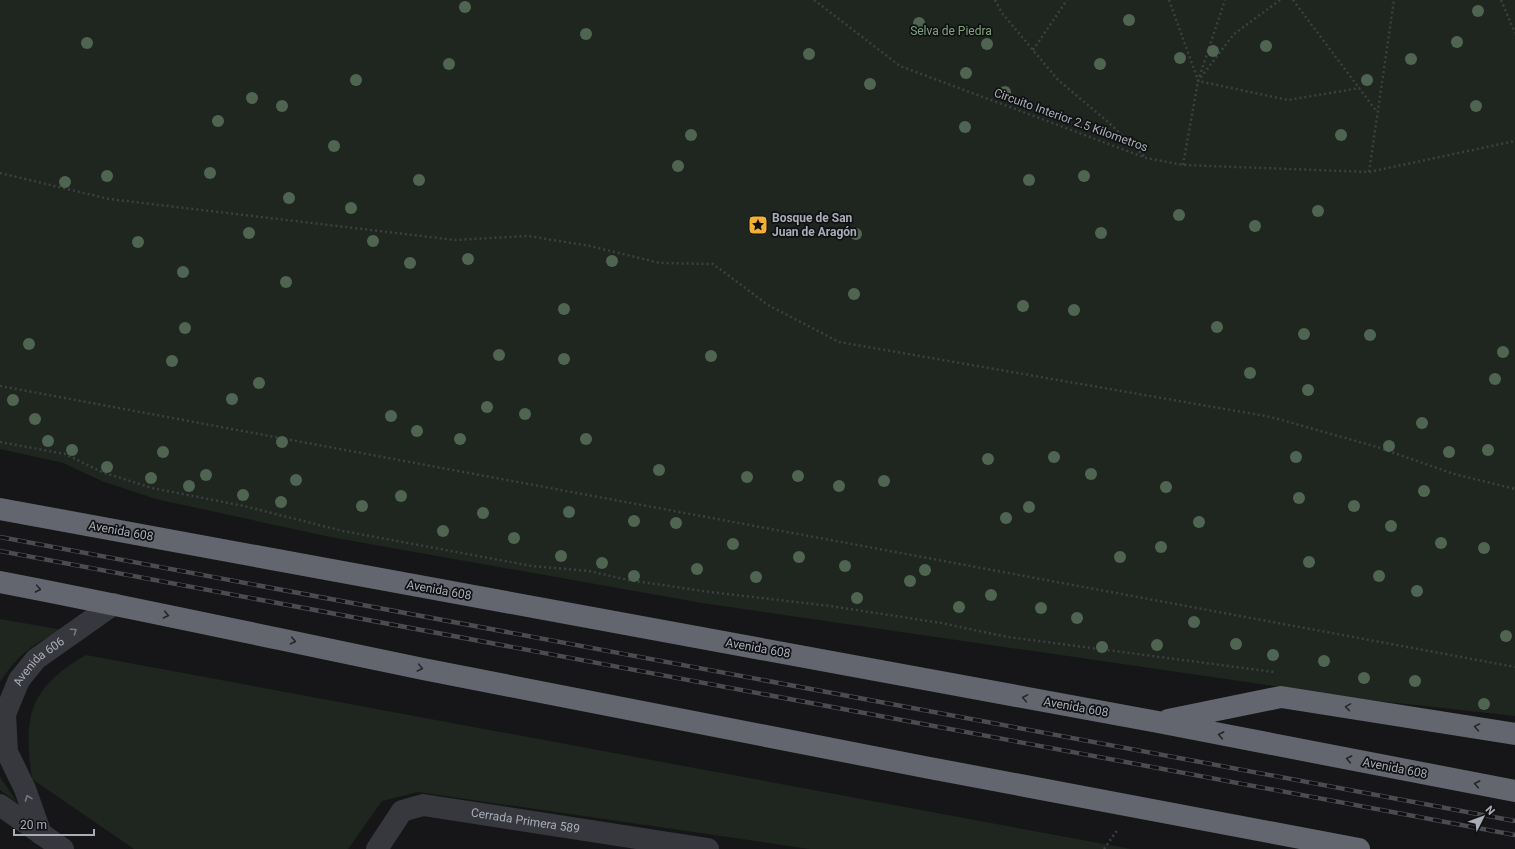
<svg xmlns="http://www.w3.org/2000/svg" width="1515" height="849" font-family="Roboto,sans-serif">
<rect width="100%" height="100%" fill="#161618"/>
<path fill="#1e261f" d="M0,0H1515V716L1370,700L702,603L330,537L156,499L102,481L63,463L0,449Z
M0,619L63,630C34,642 18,655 0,682Z
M86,655L1131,849H810L418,792L382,801L348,849H134L32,779C23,716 29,688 86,655Z
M0,777L17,802L0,790Z"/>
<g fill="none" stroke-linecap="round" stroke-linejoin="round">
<path stroke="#3d3f44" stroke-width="2.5" stroke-dasharray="2 3" stroke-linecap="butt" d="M814,0L900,66L1146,158L1183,165L1369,172L1515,141
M995,0L1002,13L1058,80L1107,121L1144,156
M1169,0L1198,80
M1280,0L1234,34L1198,81L1288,100L1360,88
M1293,0L1377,112
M1501,0L1515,33
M1033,50L1067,0
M1183,165L1198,81L1225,0
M1369,172L1394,0
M0,173L109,199L455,240L528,236L590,246L660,263L713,264L768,305L839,342L1271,417L1377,447L1454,474L1515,489
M0,386L1515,667
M0,442L65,454L102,472L152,488L244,506L343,531L532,566L589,571L628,580L710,592L830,606L941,623L1008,637L1274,672
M1104,849L1118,829"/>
<g stroke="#37383d" stroke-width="22">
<path d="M0,805L63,849"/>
<path id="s1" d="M41,834L25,789L7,752L5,714L19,680L36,659L114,604"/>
<path id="s2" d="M377,849L402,811L423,805L708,849"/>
</g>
<path stroke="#63666e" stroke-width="22" d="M0,509L1158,722L1515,791
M0,582C141,609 282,640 423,669C734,731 1047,791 1359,849
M1168,720L1281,697L1515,734"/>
<defs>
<path id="rail" d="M0,537L1515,821
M0,551L1515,835"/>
</defs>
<use href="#rail" stroke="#4a4c52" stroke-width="4.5"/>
<use href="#rail" stroke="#111113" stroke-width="3" stroke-dasharray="9" stroke-linecap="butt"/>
</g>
<g fill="#506452">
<circle cx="465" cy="7" r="6"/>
<circle cx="1478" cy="11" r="6"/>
<circle cx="1129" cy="20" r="6"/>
<circle cx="919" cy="23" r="6"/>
<circle cx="586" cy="34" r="6"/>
<circle cx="1457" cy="42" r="6"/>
<circle cx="87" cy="43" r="6"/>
<circle cx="987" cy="44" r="6"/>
<circle cx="1266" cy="46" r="6"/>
<circle cx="1213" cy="51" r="6"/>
<circle cx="809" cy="54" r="6"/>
<circle cx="1180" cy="58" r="6"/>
<circle cx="1411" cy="59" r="6"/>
<circle cx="449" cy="64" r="6"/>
<circle cx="1100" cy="64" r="6"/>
<circle cx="966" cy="73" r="6"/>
<circle cx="356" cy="80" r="6"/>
<circle cx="1367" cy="80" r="6"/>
<circle cx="870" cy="84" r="6"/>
<circle cx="1005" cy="92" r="6"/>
<circle cx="252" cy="98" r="6"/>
<circle cx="282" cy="106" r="6"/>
<circle cx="1476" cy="106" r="6"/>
<circle cx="218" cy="121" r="6"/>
<circle cx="965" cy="127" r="6"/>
<circle cx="691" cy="135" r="6"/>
<circle cx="1341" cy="135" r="6"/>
<circle cx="334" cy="146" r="6"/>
<circle cx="678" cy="166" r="6"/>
<circle cx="210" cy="173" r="6"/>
<circle cx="107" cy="176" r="6"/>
<circle cx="1084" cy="176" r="6"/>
<circle cx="419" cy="180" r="6"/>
<circle cx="1029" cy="180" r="6"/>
<circle cx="65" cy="182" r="6"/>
<circle cx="289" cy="198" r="6"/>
<circle cx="351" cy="208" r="6"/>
<circle cx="1318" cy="211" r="6"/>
<circle cx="1179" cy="215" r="6"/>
<circle cx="1255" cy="226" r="6"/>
<circle cx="249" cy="233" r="6"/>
<circle cx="1101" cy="233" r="6"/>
<circle cx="856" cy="234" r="6"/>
<circle cx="373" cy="241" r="6"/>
<circle cx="138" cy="242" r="6"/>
<circle cx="468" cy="259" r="6"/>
<circle cx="612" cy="261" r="6"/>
<circle cx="410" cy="263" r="6"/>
<circle cx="183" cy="272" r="6"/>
<circle cx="286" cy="282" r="6"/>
<circle cx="854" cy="294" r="6"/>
<circle cx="1023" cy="306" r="6"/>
<circle cx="564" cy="309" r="6"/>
<circle cx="1074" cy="310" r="6"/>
<circle cx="1217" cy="327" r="6"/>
<circle cx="185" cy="328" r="6"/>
<circle cx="1304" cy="334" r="6"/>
<circle cx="1370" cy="335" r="6"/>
<circle cx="29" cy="344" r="6"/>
<circle cx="1503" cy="352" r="6"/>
<circle cx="499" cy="355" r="6"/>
<circle cx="711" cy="356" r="6"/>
<circle cx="564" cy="359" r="6"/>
<circle cx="172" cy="361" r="6"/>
<circle cx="1250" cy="373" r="6"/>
<circle cx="1495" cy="379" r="6"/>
<circle cx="259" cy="383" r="6"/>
<circle cx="1308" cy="390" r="6"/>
<circle cx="232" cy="399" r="6"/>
<circle cx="13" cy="400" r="6"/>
<circle cx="487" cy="407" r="6"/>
<circle cx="525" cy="414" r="6"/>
<circle cx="391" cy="416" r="6"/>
<circle cx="35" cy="419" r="6"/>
<circle cx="1422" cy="423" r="6"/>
<circle cx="417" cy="431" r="6"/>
<circle cx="460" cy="439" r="6"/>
<circle cx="586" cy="439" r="6"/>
<circle cx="48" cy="441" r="6"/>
<circle cx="282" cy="442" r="6"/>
<circle cx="1389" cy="446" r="6"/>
<circle cx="72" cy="450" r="6"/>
<circle cx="1488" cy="450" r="6"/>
<circle cx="163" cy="452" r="6"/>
<circle cx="1449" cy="452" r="6"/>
<circle cx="1054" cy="457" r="6"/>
<circle cx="1296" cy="457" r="6"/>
<circle cx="988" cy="459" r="6"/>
<circle cx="107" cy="467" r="6"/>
<circle cx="659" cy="470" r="6"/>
<circle cx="1091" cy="474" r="6"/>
<circle cx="206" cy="475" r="6"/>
<circle cx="798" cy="476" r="6"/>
<circle cx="747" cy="477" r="6"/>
<circle cx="151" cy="478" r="6"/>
<circle cx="296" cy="480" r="6"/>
<circle cx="884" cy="481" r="6"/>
<circle cx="189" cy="486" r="6"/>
<circle cx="839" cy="486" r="6"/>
<circle cx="1166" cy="487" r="6"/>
<circle cx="1424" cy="491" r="6"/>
<circle cx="243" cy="495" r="6"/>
<circle cx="401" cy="496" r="6"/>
<circle cx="1299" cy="498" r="6"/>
<circle cx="281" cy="502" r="6"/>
<circle cx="362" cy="506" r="6"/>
<circle cx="1354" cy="506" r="6"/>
<circle cx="1029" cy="507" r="6"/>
<circle cx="569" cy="512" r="6"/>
<circle cx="483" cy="513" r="6"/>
<circle cx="1006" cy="518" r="6"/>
<circle cx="634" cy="521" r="6"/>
<circle cx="1199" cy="522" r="6"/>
<circle cx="676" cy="523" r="6"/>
<circle cx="1391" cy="526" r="6"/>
<circle cx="443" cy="531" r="6"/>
<circle cx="514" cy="538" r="6"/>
<circle cx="1441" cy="543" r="6"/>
<circle cx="733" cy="544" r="6"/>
<circle cx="1161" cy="547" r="6"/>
<circle cx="1484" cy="548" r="6"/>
<circle cx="561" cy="556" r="6"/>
<circle cx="799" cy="557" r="6"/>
<circle cx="1120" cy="557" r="6"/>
<circle cx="1309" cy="562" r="6"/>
<circle cx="602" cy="563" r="6"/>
<circle cx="845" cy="566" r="6"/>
<circle cx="697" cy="569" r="6"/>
<circle cx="925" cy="570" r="6"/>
<circle cx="634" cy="576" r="6"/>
<circle cx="1379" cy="576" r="6"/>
<circle cx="756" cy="577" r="6"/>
<circle cx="910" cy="581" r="6"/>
<circle cx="1417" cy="591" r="6"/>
<circle cx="991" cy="595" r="6"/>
<circle cx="857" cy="598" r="6"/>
<circle cx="959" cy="607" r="6"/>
<circle cx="1041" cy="608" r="6"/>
<circle cx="1077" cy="618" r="6"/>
<circle cx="1194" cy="622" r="6"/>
<circle cx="1506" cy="636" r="6"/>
<circle cx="1236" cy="644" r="6"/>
<circle cx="1157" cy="645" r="6"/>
<circle cx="1102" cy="647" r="6"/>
<circle cx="1273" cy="655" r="6"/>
<circle cx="1324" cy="661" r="6"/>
<circle cx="1364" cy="678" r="6"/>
<circle cx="1415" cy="681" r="6"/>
<circle cx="1484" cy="704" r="6"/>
</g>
<defs><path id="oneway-chevron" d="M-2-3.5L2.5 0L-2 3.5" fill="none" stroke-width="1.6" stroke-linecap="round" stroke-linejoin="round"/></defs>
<g stroke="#26262a">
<use href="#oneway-chevron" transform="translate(38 589) rotate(11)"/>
<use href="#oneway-chevron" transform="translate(166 615) rotate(12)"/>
<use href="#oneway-chevron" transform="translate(293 641) rotate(12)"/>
<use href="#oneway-chevron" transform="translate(420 668) rotate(11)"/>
<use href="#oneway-chevron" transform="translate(1025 698) rotate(-170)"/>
<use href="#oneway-chevron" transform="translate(1348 707) rotate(-171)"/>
<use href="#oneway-chevron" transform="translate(1477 727) rotate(-170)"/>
<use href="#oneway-chevron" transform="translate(1221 735) rotate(-169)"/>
<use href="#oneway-chevron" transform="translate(1349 759) rotate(-169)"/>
<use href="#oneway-chevron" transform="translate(1477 784) rotate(-169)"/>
</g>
<g stroke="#757881">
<use href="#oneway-chevron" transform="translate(74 631) rotate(-35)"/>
<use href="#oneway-chevron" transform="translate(28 798) rotate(-110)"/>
</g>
<defs>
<symbol id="sight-square" viewBox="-11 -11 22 22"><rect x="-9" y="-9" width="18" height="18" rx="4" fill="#f2b134" stroke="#111113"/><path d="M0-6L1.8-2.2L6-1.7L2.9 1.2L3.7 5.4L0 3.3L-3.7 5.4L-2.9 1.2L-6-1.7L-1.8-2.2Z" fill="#111"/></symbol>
</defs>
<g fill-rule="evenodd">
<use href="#sight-square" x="747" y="214" width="22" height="22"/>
</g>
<g text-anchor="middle" stroke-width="3.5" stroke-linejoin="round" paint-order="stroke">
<g font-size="12" fill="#7fa381" stroke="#111113">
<text x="951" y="35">Selva de Piedra</text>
</g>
<g font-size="12" fill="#a8adb8" stroke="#111113">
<text transform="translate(1071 120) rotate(20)" y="4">Circuito Interior 2.5 Kilometros</text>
<text transform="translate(121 531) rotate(10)" y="4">Avenida 608</text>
<text transform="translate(439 590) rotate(10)" y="4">Avenida 608</text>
<text transform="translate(758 648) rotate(10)" y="4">Avenida 608</text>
<text dy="4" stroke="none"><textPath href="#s1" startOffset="191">Avenida 606</textPath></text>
<text transform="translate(1076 707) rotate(10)" y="4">Avenida 608</text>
<text transform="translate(1395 768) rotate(11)" y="4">Avenida 608</text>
<text dy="4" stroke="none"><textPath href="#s2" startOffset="171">Cerrada Primera 589</textPath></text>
</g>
<g font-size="12" font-weight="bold" fill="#a8adb8" stroke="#111113" text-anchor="start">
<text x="772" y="222">Bosque de San<tspan x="772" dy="14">Juan de Aragón</tspan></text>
</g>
</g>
<g transform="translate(1483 817) rotate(48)" stroke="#111113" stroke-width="3" paint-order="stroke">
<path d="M0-3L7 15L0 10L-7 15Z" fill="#a8adb8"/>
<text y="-6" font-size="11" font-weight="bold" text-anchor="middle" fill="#a8adb8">N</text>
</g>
<path d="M14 829v6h80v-6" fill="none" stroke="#a8adb8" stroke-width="2"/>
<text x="20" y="829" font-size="12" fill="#a8adb8" stroke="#111113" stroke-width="3" paint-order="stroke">20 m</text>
</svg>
